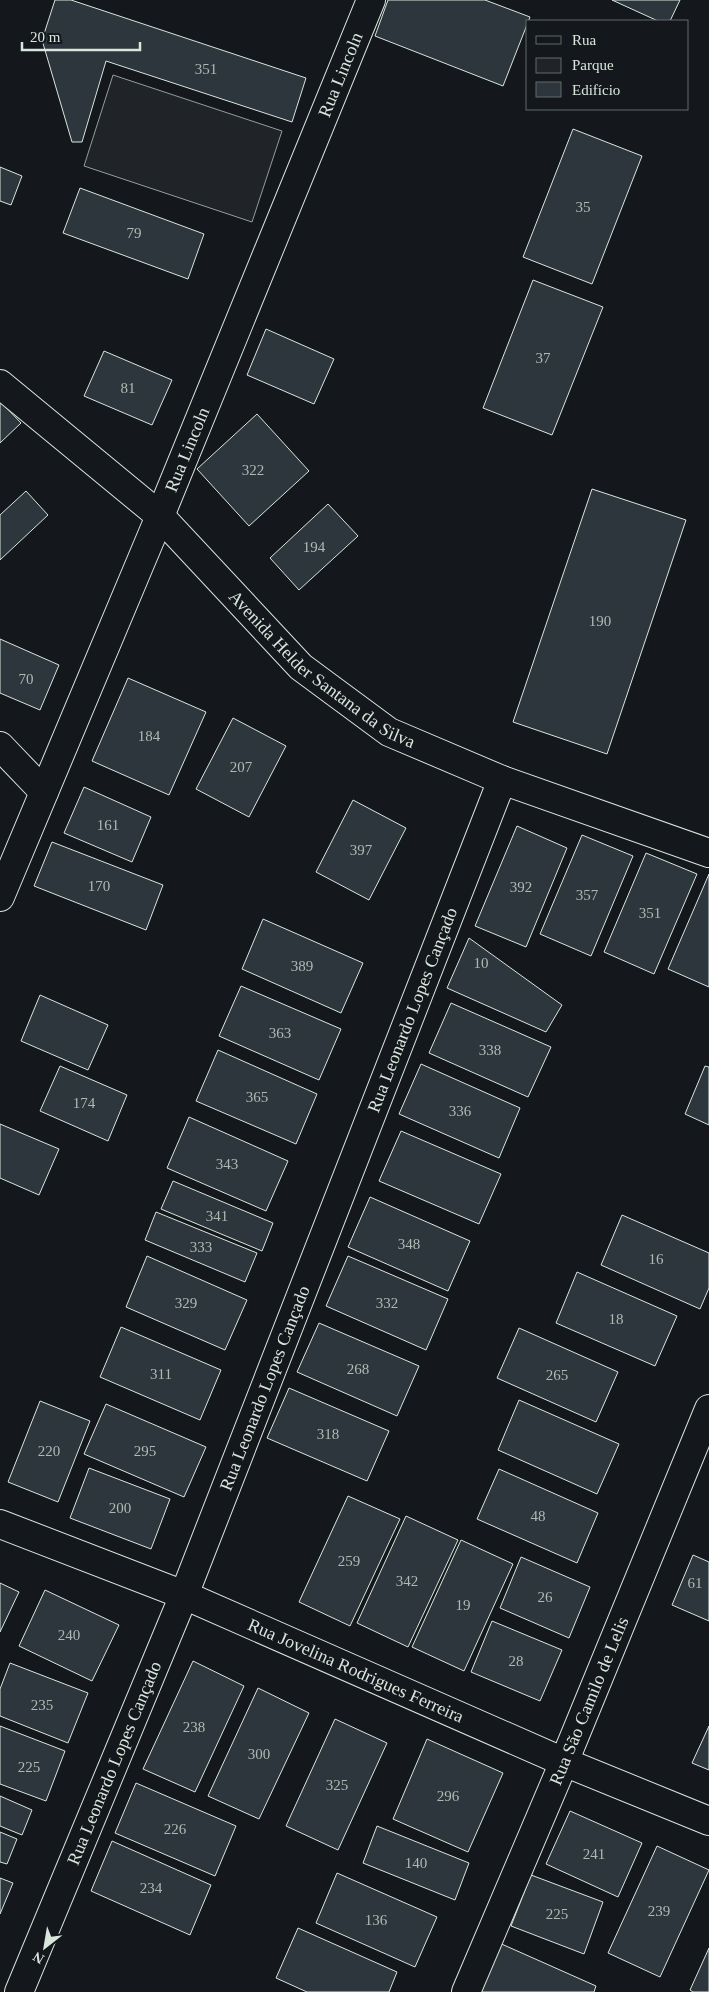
<svg xmlns="http://www.w3.org/2000/svg" width="709" height="1992" font-family="'Times New Roman',serif">
<rect width="100%" height="100%" fill="#14181c"/>
<path fill="#202428" stroke="#939e99" d="M113,75L282,131L252,222L84,166Z"/>
<path fill="#2c363c" stroke="#d8e6dc" d="M55,0H71L306,78L292,122L106,61L82,142H72L42,40Z
M388,0H485L530,17L503,86L375,36Z
M612,0H680L670,21H658Z
M573,129L642,156L592,284L523,257Z
M0,167L22,176L11,205L0,201Z
M80,188L204,234L188,279L63,233Z
M533,280L603,307L552,435L483,408Z
M266,329L334,359L314,404L247,375Z
M104,351L172,380L152,425L84,396Z
M0,401L21,423L0,443Z
M257,414L309,471L249,526L197,469Z
M592,489L686,520L607,754L513,722Z
M26,491L48,515L0,560V515Z
M328,504L358,536L299,590L270,558Z
M0,639L59,665L40,710L0,693Z
M128,678L206,712L169,795L92,761Z
M233,718L286,746L249,817L196,789Z
M84,787L151,817L132,862L64,833Z
M353,800L406,828L369,900L316,872Z
M517,826L567,848L526,947L475,926Z
M582,835L633,856L591,956L540,934Z
M52,842L163,885L146,930L34,886Z
M646,853L697,874L654,974L604,952Z
M709,874V987L668,969Z
M263,919L363,963L341,1013L242,969Z
M469,938L562,1005L546,1032L447,988Z
M241,986L341,1029L319,1080L219,1036Z
M40,995L108,1025L88,1070L21,1041Z
M451,1003L551,1047L528,1097L429,1053Z
M218,1050L317,1094L296,1144L196,1101Z
M421,1064L520,1108L499,1158L399,1114Z
M60,1066L127,1095L108,1141L40,1111Z
M705,1066L709,1067V1125L685,1114Z
M189,1117L288,1161L266,1211L167,1168Z
M0,1124L59,1149L39,1195L0,1178Z
M401,1131L501,1174L479,1224L379,1181Z
M173,1181L273,1223L262,1251L161,1209Z
M370,1197L470,1241L448,1291L348,1247Z
M156,1212L257,1253L245,1282L145,1240Z
M622,1215L709,1253V1288L700,1309L601,1265Z
M147,1256L247,1300L225,1350L126,1307Z
M348,1256L448,1299L426,1350L326,1306Z
M577,1272L677,1316L655,1366L556,1323Z
M319,1323L419,1366L397,1416L297,1372Z
M121,1327L221,1370L200,1420L100,1377Z
M519,1328L618,1372L596,1422L497,1378Z
M289,1388L389,1431L367,1481L267,1438Z
M519,1400L619,1444L597,1494L498,1450Z
M40,1401L90,1421L58,1502L8,1482Z
M106,1404L206,1447L184,1497L84,1454Z
M89,1468L170,1499L151,1549L70,1518Z
M499,1469L598,1513L577,1563L477,1519Z
M348,1496L400,1519L350,1626L299,1602Z
M406,1516L458,1540L408,1647L357,1623Z
M461,1540L513,1564L464,1671L412,1647Z
M693,1555L709,1562V1621L672,1605Z
M521,1557L590,1587L569,1638L500,1608Z
M0,1583L19,1592L0,1632Z
M45,1590L119,1625L92,1681L19,1646Z
M492,1621L562,1650L540,1701L471,1672Z
M193,1661L244,1686L195,1792L143,1769Z
M10,1663L88,1693L68,1743L0,1716V1689Z
M258,1688L309,1713L259,1819L208,1796Z
M335,1719L387,1743L338,1850L286,1826Z
M0,1726L65,1751L46,1801L0,1784Z
M709,1726V1770L692,1763Z
M427,1739L503,1773L468,1852L393,1819Z
M136,1783L236,1826L215,1876L115,1833Z
M0,1796L32,1810L22,1835L0,1826Z
M570,1811L642,1843L618,1897L546,1864Z
M377,1826L469,1863L455,1900L363,1863Z
M0,1832L17,1839L7,1864L0,1862Z
M112,1841L211,1885L190,1935L91,1891Z
M657,1846L709,1870L660,1977L608,1953Z
M337,1873L437,1917L415,1967L316,1923Z
M531,1875L603,1902L584,1954L511,1926Z
M0,1878L13,1883L0,1914Z
M298,1928L397,1972L389,1992H307L276,1978Z
M497,1942L596,1986L594,1992H475Z
M709,1948V1992H693L690,1990Z"/>
<g fill="none" stroke-linecap="round" stroke-linejoin="round">
<defs>
<g id="street">
<path id="s1" d="M0,384L160,516L301,667L389,732L502,780L709,853"/>
<path d="M0,746L44,792"/>
<path id="s2" d="M0,897L160,516L371,0"/>
<path id="s3" d="M0,1524L184,1595L564,1762L709,1821"/>
<path id="s4" d="M19,1992L184,1595L502,780"/>
<path id="s5" d="M466,1992L564,1762L709,1409"/>
</g>
</defs>
<use href="#street" stroke="#d8e6dc" stroke-width="30"/>
<use href="#street" stroke="#14181c" stroke-width="28"/>
</g>
<g text-anchor="middle" stroke-width="4" stroke-linejoin="round" paint-order="stroke">
<g font-size="15" fill="#adbab4">
<text x="206" y="74">351</text>
<text x="583" y="212">35</text>
<text x="134" y="238">79</text>
<text x="543" y="363">37</text>
<text x="128" y="393">81</text>
<text x="253" y="475">322</text>
<text x="314" y="552">194</text>
<text x="600" y="626">190</text>
<text x="26" y="684">70</text>
<text x="149" y="741">184</text>
<text x="241" y="772">207</text>
<text x="108" y="830">161</text>
<text x="361" y="855">397</text>
<text x="99" y="891">170</text>
<text x="521" y="892">392</text>
<text x="587" y="900">357</text>
<text x="650" y="918">351</text>
<text x="481" y="968">10</text>
<text x="302" y="971">389</text>
<text x="280" y="1038">363</text>
<text x="490" y="1055">338</text>
<text x="257" y="1102">365</text>
<text x="84" y="1108">174</text>
<text x="460" y="1116">336</text>
<text x="227" y="1169">343</text>
<text x="217" y="1221">341</text>
<text x="409" y="1249">348</text>
<text x="201" y="1252">333</text>
<text x="656" y="1264">16</text>
<text x="186" y="1308">329</text>
<text x="387" y="1308">332</text>
<text x="616" y="1324">18</text>
<text x="358" y="1374">268</text>
<text x="161" y="1379">311</text>
<text x="557" y="1380">265</text>
<text x="328" y="1439">318</text>
<text x="49" y="1456">220</text>
<text x="145" y="1456">295</text>
<text x="120" y="1513">200</text>
<text x="538" y="1521">48</text>
<text x="349" y="1566">259</text>
<text x="407" y="1586">342</text>
<text x="695" y="1588">61</text>
<text x="545" y="1602">26</text>
<text x="463" y="1610">19</text>
<text x="69" y="1640">240</text>
<text x="516" y="1666">28</text>
<text x="42" y="1710">235</text>
<text x="194" y="1732">238</text>
<text x="259" y="1759">300</text>
<text x="29" y="1772">225</text>
<text x="337" y="1790">325</text>
<text x="448" y="1801">296</text>
<text x="175" y="1834">226</text>
<text x="594" y="1859">241</text>
<text x="416" y="1868">140</text>
<text x="151" y="1893">234</text>
<text x="659" y="1916">239</text>
<text x="557" y="1919">225</text>
<text x="376" y="1925">136</text>
</g>
<g font-size="18" fill="#d8e6dc" stroke="#14181c">
<text dy="6" stroke="none"><textPath href="#s2" startOffset="890">Rua Lincoln</textPath></text>
<text dy="6" stroke="none"><textPath href="#s2" startOffset="485">Rua Lincoln</textPath></text>
<text dy="6" stroke="none"><textPath href="#s1" startOffset="432">Avenida Helder Santana da Silva</textPath></text>
<text dy="6" stroke="none"><textPath href="#s4" startOffset="1058">Rua Leonardo Lopes Cançado</textPath></text>
<text dy="6" stroke="none"><textPath href="#s4" startOffset="652">Rua Leonardo Lopes Cançado</textPath></text>
<text dy="6" stroke="none"><textPath href="#s3" startOffset="385">Rua Jovelina Rodrigues Ferreira</textPath></text>
<text dy="6" stroke="none"><textPath href="#s5" startOffset="316">Rua São Camilo de Lelis</textPath></text>
<text dy="6" stroke="none"><textPath href="#s4" startOffset="248">Rua Leonardo Lopes Cançado</textPath></text>
</g>
</g>
<rect x="526" y="20" width="162" height="90" fill="#14181c" stroke="#626a69"/>
<rect x="536" y="36" width="25" height="8" fill="#14181c" stroke="#626a69"/>
<text x="572" y="45" font-size="15" fill="#d8e6dc">Rua</text>
<rect x="536" y="58" width="25" height="15" fill="#202428" stroke="#626a69"/>
<text x="572" y="70" font-size="15" fill="#d8e6dc">Parque</text>
<rect x="536" y="82" width="25" height="15" fill="#2c363c" stroke="#626a69"/>
<text x="572" y="95" font-size="15" fill="#d8e6dc">Edifício</text>
<g transform="translate(45 1947) rotate(211)" stroke="#14181c" stroke-width="4" paint-order="stroke">
<path d="M0-4L9 19L0 12L-9 19Z" fill="#d8e6dc"/>
<text y="-8" font-size="14" font-weight="bold" text-anchor="middle" fill="#d8e6dc">N</text>
</g>
<path d="M22 42v8h118v-8" fill="none" stroke="#d8e6dc" stroke-width="2.5"/>
<text x="30" y="42" font-size="15" fill="#d8e6dc" stroke="#14181c" stroke-width="4" paint-order="stroke">20 m</text>
</svg>
